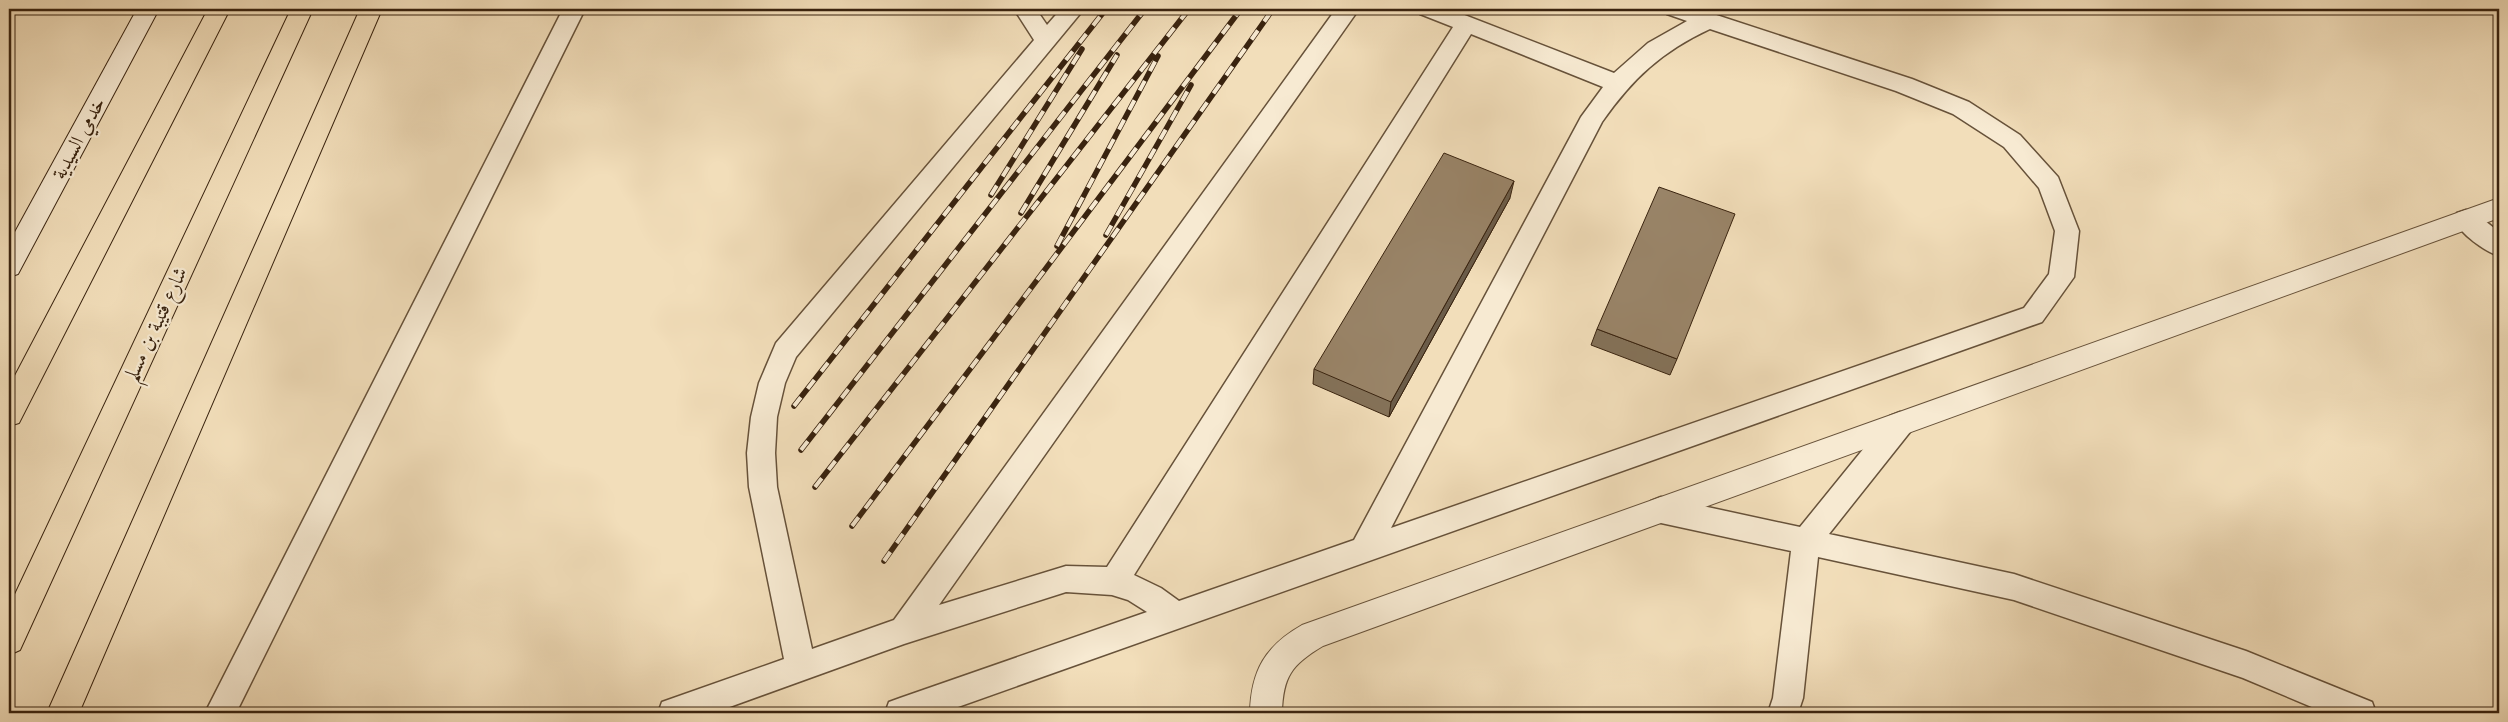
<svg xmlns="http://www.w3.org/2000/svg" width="2508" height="722" font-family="'Old Standard TT',Amiri,serif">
<rect width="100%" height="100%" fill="#f2deba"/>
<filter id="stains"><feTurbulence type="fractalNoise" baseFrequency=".004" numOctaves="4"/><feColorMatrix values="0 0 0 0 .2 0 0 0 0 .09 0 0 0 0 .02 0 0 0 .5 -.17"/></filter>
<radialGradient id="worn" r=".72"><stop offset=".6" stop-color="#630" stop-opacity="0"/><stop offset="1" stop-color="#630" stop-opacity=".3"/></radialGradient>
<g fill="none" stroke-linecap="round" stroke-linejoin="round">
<defs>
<path id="lane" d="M563,9H585L236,713H205Z
M1014,9H1036L1047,25L1061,9H1084L796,357L785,383L777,417L775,453L777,487L812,649L894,620L1336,9H1359L939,605L1066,566L1107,567L1453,27L1420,14L1417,9H1449L1614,73L1648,43L1687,21L1667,14L1664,9H1698L1912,79L1969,102L2020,135L2058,177L2079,231L2074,277L2042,322L941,713H885L889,702L900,698L1147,612L1128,600L1112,595L1066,592L904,644L713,713H658L662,702L784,659L749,487L747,453L751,417L759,383L776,343L1034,40ZM1710,29L1896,91L1953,114L2004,147L2039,188L2055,231L2049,274L2024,308L1391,528L1602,122C1633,78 1661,52 1710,29ZM1471,34L1603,87L1581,117L1354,540L1179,601L1161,588L1134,575Z
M2466,210L2475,213L2499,232V256C2484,251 2461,234 2454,220L2457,213Z
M1900,412L1910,416L1914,424L1910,432L1829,534L2014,574L2246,651L2372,702L2376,713H2326L2243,678L2014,600L1818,557L1803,698L1798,713H1768L1773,698L1791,551L1661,523L1651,519L1647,510L1651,501L1661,497L1800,527L1890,416Z"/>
<path id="street" d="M2499,198V218L1323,646C1291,665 1283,677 1282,713H1250C1251,671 1265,646 1302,625Z"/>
<path id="secondary" d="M137,9H159L18,274L9,277V243Z"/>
<path id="highway" d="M208,9H230L19,423L9,426V387Z
M291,9H313L20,650L9,655V607Z
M360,9H382L79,713H47Z"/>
</defs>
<use href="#lane" stroke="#67523a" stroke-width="3"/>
<use href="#street" stroke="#67523a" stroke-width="2"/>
<use href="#secondary" stroke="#39230f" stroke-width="2"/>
<use href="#highway" stroke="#39230f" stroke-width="2"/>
<use href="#lane" fill="#f7ead2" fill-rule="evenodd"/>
<use href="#street" fill="#f7ead2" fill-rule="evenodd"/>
<use href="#secondary" fill="#f7ead2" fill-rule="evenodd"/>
<use href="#highway" fill="#f2deba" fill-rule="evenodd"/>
<defs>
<path id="rail" d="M991,195L1082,49
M1021,213L1117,55
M1106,235L1191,85
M1057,246L1158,56
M794,406L1106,9
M801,450L1145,9
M815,487L1189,9
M852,526L1241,9
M884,561L1273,9"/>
</defs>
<use href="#rail" stroke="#39230f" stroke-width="5.5"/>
<use href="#rail" stroke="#f7ead2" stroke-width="4" stroke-dasharray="11" stroke-linecap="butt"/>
</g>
<path fill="#847259" stroke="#39230f" d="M1510,198L1389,417L1313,384L1314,369Z
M1597,329L1677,359L1670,375L1591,345Z"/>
<path fill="#6b5c49" stroke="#39230f" d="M1514,181L1510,198L1389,417L1391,402Z"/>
<path fill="#998468" stroke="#39230f" d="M1444,153L1514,181L1391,402L1314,369Z
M1659,187L1735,214L1677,359L1597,329Z"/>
<g text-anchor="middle" stroke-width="4.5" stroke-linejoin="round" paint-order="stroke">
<g font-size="20" fill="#39230f" stroke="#f7ead2">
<text transform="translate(78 138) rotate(-62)" y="7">خدمي السيدية</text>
<text transform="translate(155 324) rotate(-65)" y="7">شارع قتيبة بن مسلم</text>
</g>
</g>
<rect width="2508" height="722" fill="none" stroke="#f2deba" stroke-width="30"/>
<rect x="10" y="10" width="2488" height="702" fill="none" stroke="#39230f" stroke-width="2.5"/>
<rect x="15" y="15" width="2478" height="692" fill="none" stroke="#39230f"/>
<rect width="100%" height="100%" filter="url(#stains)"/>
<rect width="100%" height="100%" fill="url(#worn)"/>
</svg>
